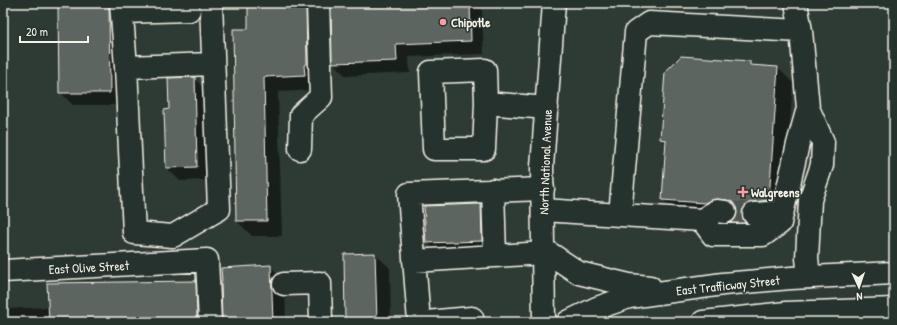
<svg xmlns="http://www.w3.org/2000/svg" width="897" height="325" font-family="'Patrick Hand',sans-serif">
<rect width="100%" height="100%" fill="#2e3b34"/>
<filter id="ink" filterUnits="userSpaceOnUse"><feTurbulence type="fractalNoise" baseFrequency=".025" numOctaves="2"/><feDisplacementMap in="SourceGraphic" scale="8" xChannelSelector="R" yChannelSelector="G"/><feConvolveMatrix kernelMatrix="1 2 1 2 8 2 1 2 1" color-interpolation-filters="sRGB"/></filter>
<g filter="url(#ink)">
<path fill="#0007" d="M280,3H307L321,17L319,90L278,92L282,236H252L237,221L249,30Z
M331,3H475L482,10L484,54L409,57L410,73L346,76L333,63Z
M108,5L121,18L123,105H73L60,92Z
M681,57L750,62L754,66L778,68L793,83L783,215L747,237L733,223L736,220L738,214L678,215L663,200L667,145L661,139Z
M194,78L207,91L210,180L180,181L167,168L170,110Z
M481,205L493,218L495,254L440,255L427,242Z
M375,254L390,268L391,322H334V320L346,319Z
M270,266L285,281L286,322H309H223Z
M195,282L210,297L211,322H3V309L49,307Z"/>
<path fill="#5c655e" stroke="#f4f1e8" d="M248,3H306L307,64L304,65L305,75L264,77L267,221H236L233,29H248Z
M331,3H470L471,41L396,44L397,61L332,63Z
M109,4L110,93H59L58,5Z
M681,56L750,61V65L778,67L769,200L753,202L747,204L743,209L742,214L745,222H731L735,219L737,214V207L733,202L727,200L717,199L710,200L705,203L662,200L666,140L660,139L665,72Z
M195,77L197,167L166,168L164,110L169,109L168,78Z
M481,204L482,241L426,243L424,206Z
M375,253L377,322H345L344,254Z
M271,265L273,322H222L221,281H222L221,268Z
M196,281L197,322H49L47,283Z"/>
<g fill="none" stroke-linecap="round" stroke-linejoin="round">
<path stroke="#4c564f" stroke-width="22" stroke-dasharray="22 11" stroke-linecap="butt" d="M725,212L754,214"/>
<defs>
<path id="minor" d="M121,3L126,67L134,233L173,236L219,209L211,3
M796,3L801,31L808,108L823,142L822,165L810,200L807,258L809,277
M122,12L189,10
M126,67L213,64
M486,103L484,149H434L431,72L485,70L486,103L547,108
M300,149L301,115L321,97L318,3
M493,190L495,255
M543,210L620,215
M725,212L716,211L702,220L620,215L636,32L649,23L801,31
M754,214L782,212
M702,220L713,235H763L780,223L798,144L808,108
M414,261L544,253
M3,271L207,260L210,322
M284,284L320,283L321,322
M419,322L409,194L543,189
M426,322L472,318"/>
<path id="major" d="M543,249L579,273L629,285L650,287
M544,322L542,167L554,3
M568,322L597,308L629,297L723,284L791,278L894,273
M703,322L786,313L894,309"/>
</defs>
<use href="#minor" stroke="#f4f1e8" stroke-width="25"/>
<use href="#major" stroke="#f4f1e8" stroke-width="25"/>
<use href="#minor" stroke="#26332d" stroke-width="22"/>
<use href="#major" stroke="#26332d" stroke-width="22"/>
</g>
</g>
<g fill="#ff9aa2" stroke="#26332d" stroke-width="1.5">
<circle cx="443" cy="22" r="4"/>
<path d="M741 186h4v4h4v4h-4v4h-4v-4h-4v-4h4z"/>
</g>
<g text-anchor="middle" stroke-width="3" stroke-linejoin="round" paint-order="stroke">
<g font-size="13" font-weight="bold" fill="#f4f1e8" stroke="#26332d" text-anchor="start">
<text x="451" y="27">Chipotle</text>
<text x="751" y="197">Walgreens</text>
</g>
<g font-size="13" fill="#f4f1e8" stroke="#26332d">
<text transform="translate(545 162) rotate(-88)" y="5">North National Avenue</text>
<text transform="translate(89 267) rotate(-3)" y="5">East Olive Street</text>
<text transform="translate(728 285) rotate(-6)" y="5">East Trafficway Street</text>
</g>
</g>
<rect width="897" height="325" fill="none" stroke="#26332d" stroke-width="16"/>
<rect x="8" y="8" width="881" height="309" fill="none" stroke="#f4f1e8" stroke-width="1.5" filter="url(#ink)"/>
<g transform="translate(859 287) rotate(177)" stroke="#26332d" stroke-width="3" paint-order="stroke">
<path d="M0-3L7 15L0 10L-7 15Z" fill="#f4f1e8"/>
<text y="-6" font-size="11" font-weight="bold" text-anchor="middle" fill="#f4f1e8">N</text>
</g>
<path d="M20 36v6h68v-6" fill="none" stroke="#f4f1e8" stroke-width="2"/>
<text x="26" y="36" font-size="12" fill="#f4f1e8" stroke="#26332d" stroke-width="3" paint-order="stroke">20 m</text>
</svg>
